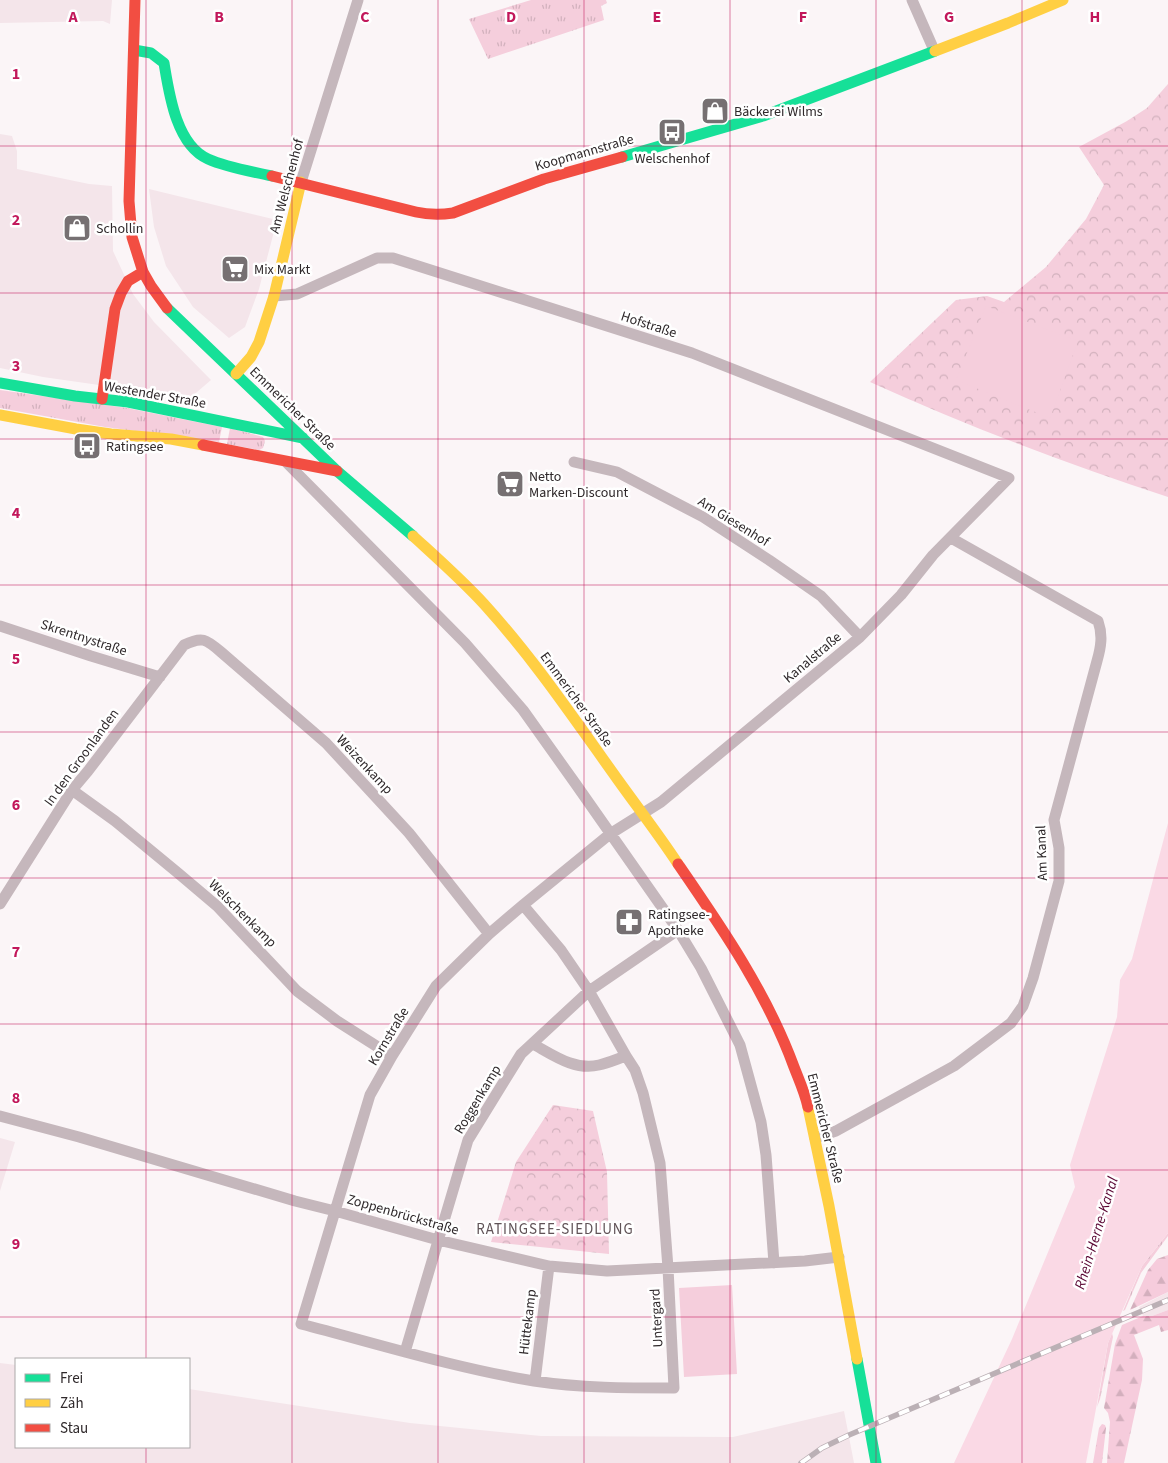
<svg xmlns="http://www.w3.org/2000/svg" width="1168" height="1463" font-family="'Source Sans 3',sans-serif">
<defs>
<pattern id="grass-tufts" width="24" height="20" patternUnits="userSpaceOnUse" patternTransform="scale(1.25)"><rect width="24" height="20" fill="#f5cedc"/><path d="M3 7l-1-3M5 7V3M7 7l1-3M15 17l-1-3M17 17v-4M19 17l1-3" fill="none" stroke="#d2b1bd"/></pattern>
<pattern id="forest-firs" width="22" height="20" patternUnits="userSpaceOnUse" patternTransform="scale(1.25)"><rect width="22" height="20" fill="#f6ccdc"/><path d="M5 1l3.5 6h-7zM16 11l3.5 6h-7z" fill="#d3afbd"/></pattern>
<pattern id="park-crowns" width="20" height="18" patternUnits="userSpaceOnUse" patternTransform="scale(1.25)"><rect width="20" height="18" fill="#f5cedc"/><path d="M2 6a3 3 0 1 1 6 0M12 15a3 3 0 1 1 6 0" fill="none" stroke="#d2b1bd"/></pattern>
</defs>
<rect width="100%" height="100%" fill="#fbf5f7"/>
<path fill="#f4e5ea" d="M0,0H112L110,24L103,21L0,23Z
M0,134L12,136L17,151V169L89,184L112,186L113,251L133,294L154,322L211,380L190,398L43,377L0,368Z
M149,189L277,220L259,289L245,327L229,338L193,307L166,266L154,227Z
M0,1138L15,1142L0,1191Z
M1168,1292V1310L1152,1316H1143L1139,1307Z
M0,1363L16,1365V1447H189V1389L410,1423L541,1436L733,1437L844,1411L854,1463H0Z"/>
<path fill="url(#grass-tufts)" d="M531,0H606L607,3L601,6L604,20L488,59L469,19Z
M0,390L127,408L222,427L219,442L105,427L0,408Z
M230,428L263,437L265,441L263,448L259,450L227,444Z
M1168,1233V1236L1141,1273L1125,1310L1123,1311L1142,1266Z
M1112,1333L1113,1337L1100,1399L1097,1407L1108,1343Z"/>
<path fill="url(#forest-firs)" d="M1168,1255V1292L1130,1310L1148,1270L1157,1259Z
M1168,1310V1330L1161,1332L1159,1325L1134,1335L1143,1359L1142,1380L1124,1463H1107L1110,1422L1108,1413L1104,1408L1115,1344L1122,1325L1143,1316H1152Z
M1102,1424L1105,1425L1106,1428L1102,1463H1093L1099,1428Z"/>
<path fill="url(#park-crowns)" d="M1168,84V497C1067,464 967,426 870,382L956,300L987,296L1004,302L1046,267L1086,219L1104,185L1079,147L1127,121L1147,108Z
M553,1105L593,1111L607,1172L609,1254L491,1242L516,1162Z"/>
<path fill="#f5cedc" d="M986,306L1078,341L1050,418L956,380Z
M732,1285L737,1374L684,1377L679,1288Z"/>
<path fill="#fad9e5" d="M1168,823V1233L1142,1266L1108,1343L1086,1463H954L1012,1339L1075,1187L1070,1165L1117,1017L1120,980L1132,959Z"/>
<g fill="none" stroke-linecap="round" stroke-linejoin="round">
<path stroke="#c5b7bc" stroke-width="11" d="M912,0L934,50
M301,182L358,0
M274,296L297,294L377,258H393L692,353L1009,478L933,555L901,595L860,637L661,802L610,834L523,905L489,934L436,986L392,1056L370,1095L301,1324C378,1344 455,1368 534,1381C580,1388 628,1388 674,1388L668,1268L660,1163L643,1093L635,1070L626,1056L589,991L561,950L523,905
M286,462L465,643L523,710L575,783L678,930L701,968L740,1045L761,1122L766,1155L774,1263
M574,462L617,472L703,517L769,560L821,596L860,637
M0,626L91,656L160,677
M72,790L115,821L178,873L217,906L297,991L337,1021L392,1056
M0,904L72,790L88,771L184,645C202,636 206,639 221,652L326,743L409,833L489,934
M533,1044C553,1055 575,1071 599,1065C608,1063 617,1059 626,1056
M0,1116L79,1137L295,1201L335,1211L438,1240L549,1266L607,1271L805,1261L839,1257
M815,1138L836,1131L954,1066L1011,1023L1023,1006L1033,978L1059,881V848L1054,820L1097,661C1101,647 1103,635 1098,621L951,538
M405,1352L468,1140L521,1054L589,991L678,930
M535,1381L549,1266"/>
<path stroke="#16e098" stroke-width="11" d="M134,50L151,53L164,63C169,93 176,145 208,159C228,168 251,171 272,176
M622,157L763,116L935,51
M167,308L337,471L413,536
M0,383L75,396L128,402L303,438
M857,1359L876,1463"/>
<path stroke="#ffcf43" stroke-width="11" d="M935,51L1008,23L1063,0
M236,374L251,357L259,342L274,296L301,182
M0,415L76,429L111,434L171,439L203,445
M413,536C437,558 462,580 484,604C534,659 575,720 618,780C638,808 659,835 678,864
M808,1107L829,1206L857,1359"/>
<path stroke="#f24e42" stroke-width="11" d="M135,0L129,201L132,237L143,272L151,286L167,308
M272,176L416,212C429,215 440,215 453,213L544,179L622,157
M102,399L115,309L121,293L128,281L143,272
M203,445L337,471
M678,864C722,928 767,993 794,1067C799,1080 805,1093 808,1107"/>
<defs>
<path id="rail" d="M801,1463L822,1448L849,1435L1168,1300"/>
</defs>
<use href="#rail" stroke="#bbb0b5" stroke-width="5.5"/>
<use href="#rail" stroke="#fff" stroke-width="4" stroke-dasharray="11" stroke-linecap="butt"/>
</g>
<path fill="none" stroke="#c2185b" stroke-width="1" stroke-opacity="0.55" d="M146,0V1359M292,0V1463M438,0V1463M584,0V1463M730,0V1463M876,0V1463M1022,0V1463M0,146H1168M0,293H1168M0,439H1168M0,585H1168M0,732H1168M0,878H1168M0,1024H1168M0,1170H1168M0,1317H1168M146,1447V1463"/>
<defs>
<symbol id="shop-square" viewBox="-11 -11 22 22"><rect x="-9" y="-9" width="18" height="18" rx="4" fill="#767072" stroke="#fff"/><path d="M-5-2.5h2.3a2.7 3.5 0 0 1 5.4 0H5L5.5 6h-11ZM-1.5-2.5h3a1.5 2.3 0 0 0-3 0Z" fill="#fff"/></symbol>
<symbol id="bus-square" viewBox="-11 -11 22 22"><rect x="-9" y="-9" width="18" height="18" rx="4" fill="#767072" stroke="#fff"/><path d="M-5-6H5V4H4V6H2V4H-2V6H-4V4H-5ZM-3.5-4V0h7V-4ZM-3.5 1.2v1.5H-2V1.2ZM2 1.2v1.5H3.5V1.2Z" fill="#fff"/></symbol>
<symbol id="supermarket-square" viewBox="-11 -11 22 22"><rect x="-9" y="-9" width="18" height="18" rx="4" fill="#767072" stroke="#fff"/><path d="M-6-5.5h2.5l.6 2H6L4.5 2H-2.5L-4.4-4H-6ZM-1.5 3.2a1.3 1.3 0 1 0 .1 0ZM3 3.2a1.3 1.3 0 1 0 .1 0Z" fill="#fff"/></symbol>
<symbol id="pharmacy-square" viewBox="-11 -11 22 22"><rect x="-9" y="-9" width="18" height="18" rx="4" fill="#767072" stroke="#fff"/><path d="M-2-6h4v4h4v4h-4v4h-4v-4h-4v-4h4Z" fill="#fff"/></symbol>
</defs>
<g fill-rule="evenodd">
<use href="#shop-square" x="699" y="95" width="32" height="32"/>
<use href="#bus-square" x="656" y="116" width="32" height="32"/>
<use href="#shop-square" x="61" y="212" width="32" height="32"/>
<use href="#supermarket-square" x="219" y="253" width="32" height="32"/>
<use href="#bus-square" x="71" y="430" width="32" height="32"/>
<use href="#supermarket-square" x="494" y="468" width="32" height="32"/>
<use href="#pharmacy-square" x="613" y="906" width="32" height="32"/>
</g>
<g text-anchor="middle" stroke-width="5" stroke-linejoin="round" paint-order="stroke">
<g font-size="14" fill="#2f292b" stroke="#fff" text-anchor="start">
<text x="734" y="116">Bäckerei Wilms</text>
<text x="672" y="163" text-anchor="middle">Welschenhof</text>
<text x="96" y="233">Schollin</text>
<text x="254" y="274">Mix Markt</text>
<text x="106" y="451">Ratingsee</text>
<text x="529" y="481">Netto<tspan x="529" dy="16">Marken-Discount</tspan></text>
<text x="648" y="919">Ratingsee-<tspan x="648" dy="16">Apotheke</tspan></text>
</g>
<g font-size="14" fill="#2f292b" stroke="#fff">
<text transform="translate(584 152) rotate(-16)" y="5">Koopmannstraße</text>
<text transform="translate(286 186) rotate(-75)" y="5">Am Welschenhof</text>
<text transform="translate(649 324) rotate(18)" y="5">Hofstraße</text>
<text transform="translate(155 394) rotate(10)" y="5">Westender Straße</text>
<text transform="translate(293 408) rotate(44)" y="5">Emmericher Straße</text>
<text transform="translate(734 521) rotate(32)" y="5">Am Giesenhof</text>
<text transform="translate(84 637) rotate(18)" y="5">Skrentnystraße</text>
<text transform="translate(812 657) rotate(-40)" y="5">Kanalstraße</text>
<text transform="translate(577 699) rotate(54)" y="5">Emmericher Straße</text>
<text transform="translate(81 757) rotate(-54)" y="5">In den Groonlanden</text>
<text transform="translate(365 764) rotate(47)" y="5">Weizenkamp</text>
<text transform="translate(1041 853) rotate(-92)" y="5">Am Kanal</text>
<text transform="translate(243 913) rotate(45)" y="5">Welschenkamp</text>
<text transform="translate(388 1036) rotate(-59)" y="5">Kornstraße</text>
<text transform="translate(477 1099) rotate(-59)" y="5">Roggenkamp</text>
<text transform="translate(826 1128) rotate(76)" y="5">Emmericher Straße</text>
<text transform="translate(403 1214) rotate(16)" y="5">Zoppenbrückstraße</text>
<text transform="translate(656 1318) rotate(-93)" y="5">Untergard</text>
<text transform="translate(527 1322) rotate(-83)" y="5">Hüttekamp</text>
</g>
<g font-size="15" letter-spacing="1" fill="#605357" stroke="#fff">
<text x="555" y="1234">RATINGSEE-SIEDLUNG</text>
</g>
<g font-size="15" font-style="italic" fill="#590532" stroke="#fff">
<text transform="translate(1096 1233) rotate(-73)" y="5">Rhein-Herne-Kanal</text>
</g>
</g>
<g font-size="16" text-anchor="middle" font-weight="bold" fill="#c2185b" stroke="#fff" stroke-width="5" stroke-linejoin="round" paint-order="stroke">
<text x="73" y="22">A</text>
<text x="219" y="22">B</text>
<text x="365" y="22">C</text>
<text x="511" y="22">D</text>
<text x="657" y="22">E</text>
<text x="803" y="22">F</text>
<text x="949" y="22">G</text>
<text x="1095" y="22">H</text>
<text x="16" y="79">1</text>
<text x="16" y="225">2</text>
<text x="16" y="371">3</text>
<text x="16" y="518">4</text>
<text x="16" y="664">5</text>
<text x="16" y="810">6</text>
<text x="16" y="957">7</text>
<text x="16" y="1103">8</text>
<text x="16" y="1249">9</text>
</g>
<rect x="15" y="1358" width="175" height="90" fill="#ffffff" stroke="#aca9aa"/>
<rect x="25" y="1374" width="25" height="8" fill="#16e098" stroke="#aca9aa"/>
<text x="60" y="1383" font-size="15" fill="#2f292b">Frei</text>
<rect x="25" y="1399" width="25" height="8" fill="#ffcf43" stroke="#aca9aa"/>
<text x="60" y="1408" font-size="15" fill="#2f292b">Zäh</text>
<rect x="25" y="1424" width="25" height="8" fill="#f24e42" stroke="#aca9aa"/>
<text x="60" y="1433" font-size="15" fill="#2f292b">Stau</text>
</svg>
